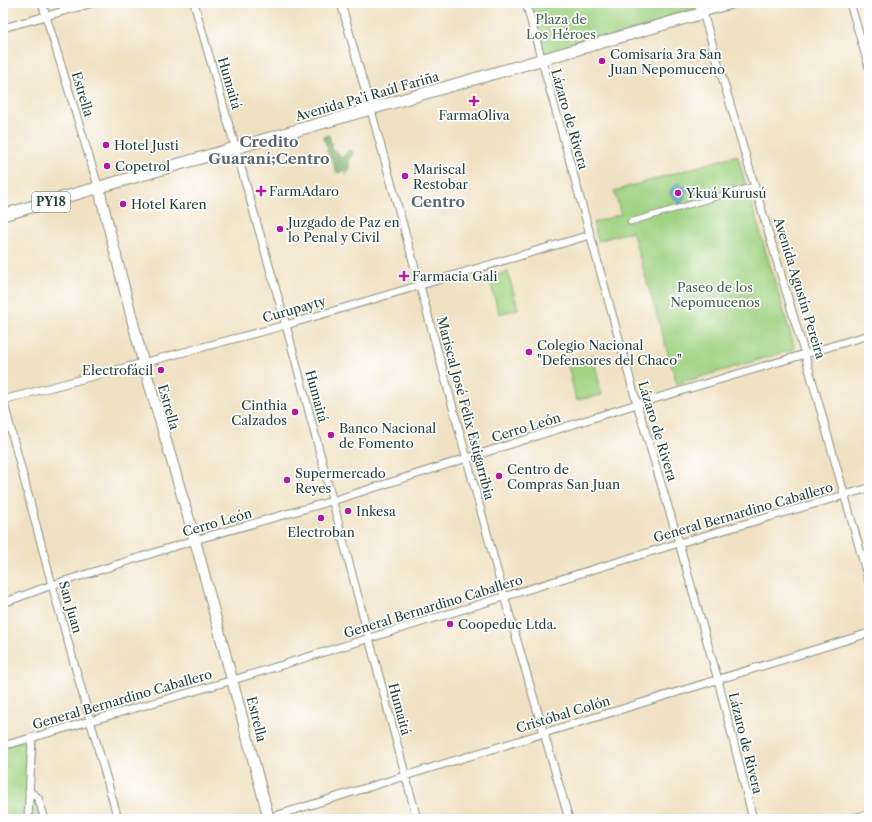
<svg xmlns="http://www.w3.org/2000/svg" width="872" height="822" font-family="'Libre Caslon Text',serif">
<defs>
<pattern id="forest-crowns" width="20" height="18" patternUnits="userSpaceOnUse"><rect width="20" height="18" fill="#80b571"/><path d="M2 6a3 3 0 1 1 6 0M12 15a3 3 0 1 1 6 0" fill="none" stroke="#68945e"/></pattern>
<pattern id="water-rules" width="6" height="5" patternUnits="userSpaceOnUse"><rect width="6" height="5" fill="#6cabdf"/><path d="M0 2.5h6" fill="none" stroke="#588cb6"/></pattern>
</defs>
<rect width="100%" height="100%" fill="#fff"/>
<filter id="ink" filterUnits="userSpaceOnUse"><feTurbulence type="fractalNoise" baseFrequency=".025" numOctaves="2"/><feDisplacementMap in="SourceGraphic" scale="8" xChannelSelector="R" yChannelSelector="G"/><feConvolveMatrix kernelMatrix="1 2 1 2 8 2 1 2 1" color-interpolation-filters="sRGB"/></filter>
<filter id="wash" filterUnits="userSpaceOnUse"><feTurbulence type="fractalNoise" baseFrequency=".012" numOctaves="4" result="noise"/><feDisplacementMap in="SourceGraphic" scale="16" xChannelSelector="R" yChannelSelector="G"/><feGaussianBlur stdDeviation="0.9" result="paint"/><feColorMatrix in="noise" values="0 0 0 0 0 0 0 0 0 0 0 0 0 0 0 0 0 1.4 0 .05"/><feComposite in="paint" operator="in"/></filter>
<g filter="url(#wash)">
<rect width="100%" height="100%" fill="#f0e1c3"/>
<path fill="url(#forest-crowns)" stroke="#507952" d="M329,135L333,151L338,152L340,157H343L349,150L352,151L353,156L349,159L350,168L346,175V169L339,173L336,172L333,162L329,156V154L326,151L328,149L323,137Z"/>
<path fill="#a1d383" stroke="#60885c" d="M527,3H699L701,11L542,58Z
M737,155L795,349L677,384L632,231L598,241L593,223L621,214L614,191Z
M508,272L518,309L499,314L489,277Z
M593,355L602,395L576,400L567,361Z
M32,737L29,791L38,798L45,819H3V746Z"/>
<path fill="url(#water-rules)" stroke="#46748a" d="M678,183L687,189L682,203L679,204L670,194L671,189Z"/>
</g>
<g filter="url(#ink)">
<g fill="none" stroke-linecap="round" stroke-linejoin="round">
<defs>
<path id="pedestrian" d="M630,222L754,186"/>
<path id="minor" d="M42,3L99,189
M194,3L286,325L417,819
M341,3L420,286L504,596L569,819
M526,3L637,404L679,543L718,680L753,819
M739,3L703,13L805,355L869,582
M850,3L869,67
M3,28L93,3
M3,400L286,325L590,235
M3,400L52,585L118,819
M3,603L52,585L195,540L332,501L637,404L869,335
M3,746L233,680L679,543L869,488
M29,791L38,798L45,819
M28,819L32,737
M265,819L869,633
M850,819L869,814"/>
<path id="secondary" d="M99,189L143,362L195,540L269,819"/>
<path id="trunk" d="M3,215L703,13L700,3"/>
</defs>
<use href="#pedestrian" stroke="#888f7c" stroke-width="7"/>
<use href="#minor" stroke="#888f7c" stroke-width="9"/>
<use href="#secondary" stroke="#888f7c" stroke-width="12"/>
<use href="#trunk" stroke="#888f7c" stroke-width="13"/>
<use href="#pedestrian" stroke="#fff" stroke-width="5"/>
<use href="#minor" stroke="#fff" stroke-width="7"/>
<use href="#secondary" stroke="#fff" stroke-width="10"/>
<use href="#trunk" stroke="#fff" stroke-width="11"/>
</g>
</g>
<g fill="#b5179e" stroke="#fff" stroke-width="1.5">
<circle cx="602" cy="61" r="4"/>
<path d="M472 95h4v4h4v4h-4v4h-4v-4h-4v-4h4z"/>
<circle cx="106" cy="145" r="4"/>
<circle cx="107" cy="166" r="4"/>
<circle cx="405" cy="176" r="4"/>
<path d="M259 185h4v4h4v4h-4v4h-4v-4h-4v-4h4z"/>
<circle cx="678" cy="193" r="4"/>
<circle cx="123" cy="204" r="4"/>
<circle cx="280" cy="229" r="4"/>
<path d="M402 270h4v4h4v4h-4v4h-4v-4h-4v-4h4z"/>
<circle cx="529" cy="352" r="4"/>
<circle cx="161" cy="370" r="4"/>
<circle cx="295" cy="412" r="4"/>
<circle cx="331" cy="435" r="4"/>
<circle cx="499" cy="476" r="4"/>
<circle cx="287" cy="480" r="4"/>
<circle cx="348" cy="511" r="4"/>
<circle cx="321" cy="518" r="4"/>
<circle cx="450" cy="624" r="4"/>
</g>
<g text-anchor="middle" stroke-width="3.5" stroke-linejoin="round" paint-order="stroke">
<rect fill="#fff" stroke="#627771" stroke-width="1" x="32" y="192" width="38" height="20" rx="3"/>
<g font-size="12" font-weight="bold" fill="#1f3d34">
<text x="51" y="206">PY18</text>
</g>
<g font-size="13" fill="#406248" stroke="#fff">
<text x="561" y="24">Plaza de<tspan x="561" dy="15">Los Héroes</tspan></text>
<text x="715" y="292">Paseo de los<tspan x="715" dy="15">Nepomucenos</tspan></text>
</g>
<g font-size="13" fill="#1f3d34" stroke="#fff" text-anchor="start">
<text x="610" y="59">Comisaría 3ra San<tspan x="610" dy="15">Juan Nepomuceno</tspan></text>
<text x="474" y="120" text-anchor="middle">FarmaOliva</text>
<text x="114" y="150">Hotel Justi</text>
<text x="115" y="171">Copetrol</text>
<text x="413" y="174">Mariscal<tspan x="413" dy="15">Restobar</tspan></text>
<text x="269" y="196">FarmAdaro</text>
<text x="686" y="198">Ykuá Kurusú</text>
<text x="131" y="209">Hotel Karen</text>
<text x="288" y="227">Juzgado de Paz en<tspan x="288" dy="15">lo Penal y Civil</tspan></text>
<text x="412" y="281">Farmacia Gali</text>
<text x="537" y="350">Colegio Nacional<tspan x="537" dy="15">"Defensores del Chaco"</tspan></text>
<text x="153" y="375" text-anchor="end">Electrofácil</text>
<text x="287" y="410" text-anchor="end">Cinthia<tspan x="287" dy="15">Calzados</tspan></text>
<text x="339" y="433">Banco Nacional<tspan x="339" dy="15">de Fomento</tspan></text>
<text x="507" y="474">Centro de<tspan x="507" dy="15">Compras San Juan</tspan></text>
<text x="295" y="478">Supermercado<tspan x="295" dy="15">Reyes</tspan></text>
<text x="356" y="516">Inkesa</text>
<text x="321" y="537" text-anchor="middle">Electroban</text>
<text x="458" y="629">Coopeduc Ltda.</text>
</g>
<g font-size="13" fill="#1f3d34" stroke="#fff">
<text transform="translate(230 83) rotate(74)" y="5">Humaitá</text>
<text transform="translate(83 94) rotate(73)" y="5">Estrella</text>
<text transform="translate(367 96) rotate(-16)" y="5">Avenida Pa'i Raúl Fariña</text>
<text transform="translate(570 119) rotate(74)" y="5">Lázaro de Rivera</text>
<text transform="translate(800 288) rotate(73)" y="5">Avenida Agustín Pereira</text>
<text transform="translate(294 309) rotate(-16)" y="5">Curupayty</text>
<text transform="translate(317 396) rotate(75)" y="5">Humaitá</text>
<text transform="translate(169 407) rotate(74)" y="5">Estrella</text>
<text transform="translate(466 408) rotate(75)" y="5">Mariscal José Felix Estigarribia</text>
<text transform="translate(526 427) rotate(-17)" y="5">Cerro León</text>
<text transform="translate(658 431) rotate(73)" y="5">Lázaro de Rivera</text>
<text transform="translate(743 512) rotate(-16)" y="5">General Bernardino Caballero</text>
<text transform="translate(217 522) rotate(-16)" y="5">Cerro León</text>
<text transform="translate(433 606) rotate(-17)" y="5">General Bernardino Caballero</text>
<text transform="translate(71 607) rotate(74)" y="5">San Juan</text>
<text transform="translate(122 699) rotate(-16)" y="5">General Bernardino Caballero</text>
<text transform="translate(400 709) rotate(75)" y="5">Humaitá</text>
<text transform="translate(563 714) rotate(-17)" y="5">Cristóbal Colón</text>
<text transform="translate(257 719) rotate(76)" y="5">Estrella</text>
<text transform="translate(746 743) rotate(76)" y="5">Lázaro de Rivera</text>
</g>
<g font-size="15" font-weight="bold" fill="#5b656f" stroke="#fff">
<text x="269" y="147">Credito<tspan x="269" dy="17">Guaraní;Centro</tspan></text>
<text x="438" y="207">Centro</text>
</g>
</g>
<rect width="872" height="822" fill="none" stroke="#fff" stroke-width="16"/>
</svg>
